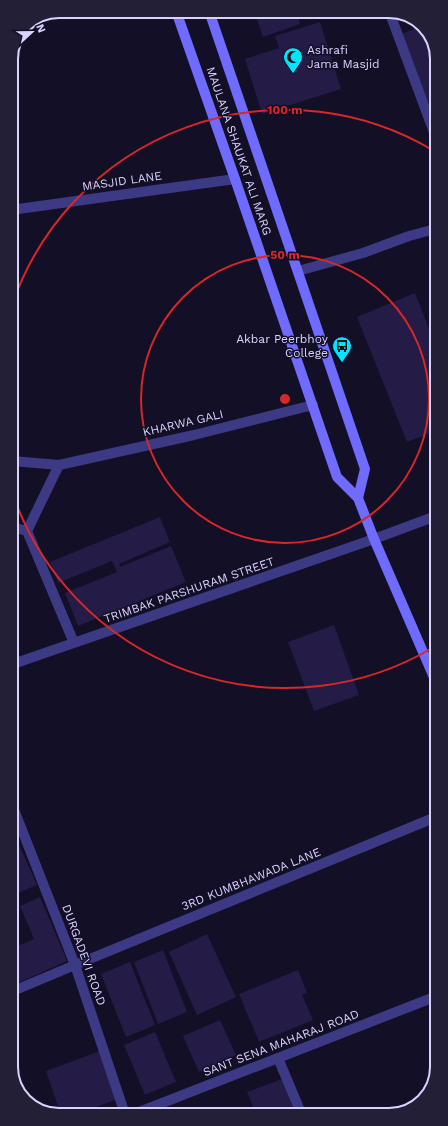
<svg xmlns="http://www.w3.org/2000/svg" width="448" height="1126" font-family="'Work Sans',sans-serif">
<rect width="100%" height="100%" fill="#130f26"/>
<path fill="#241b47" d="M274,11H296L300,24L263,37L256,17Z
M320,22L341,89L262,114L245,59L279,48L275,36Z
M422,26L435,44V99L426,102L401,34Z
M415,293L435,344V431L407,442L357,317Z
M160,517L170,542L119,564L120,567L171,546L186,582L78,626L65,593L117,572L112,561L58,583L50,562Z
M334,625L359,695L314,711L288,642Z
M20,847L37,885L13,895V850Z
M40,897L67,961L13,985V948L34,939L20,906Z
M207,934L236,997L197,1015L169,952Z
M163,950L187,1012L158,1024L134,962Z
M130,962L155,1025L126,1037L101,974Z
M298,970L307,993L302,995L313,1020L259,1042L239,994Z
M220,1020L236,1055L199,1072L183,1036Z
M155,1032L176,1082L145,1095L124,1045Z
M100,1051L118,1099L74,1115H61L46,1071Z
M282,1079L295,1113L256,1114L247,1092Z"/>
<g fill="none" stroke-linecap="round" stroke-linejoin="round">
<path stroke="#3d3a85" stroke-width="10" d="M389,11L435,135
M11,210L235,179
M298,271L363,253L409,236L435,229
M12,461L59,465L194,435L313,405
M12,527L27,531L59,465
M27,531L74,643
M13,664L374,539L436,516
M13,807L75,965L125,1114
M13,991L75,965L436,817
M278,1058L301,1113
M134,1114L437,996"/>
<path stroke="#6f6bff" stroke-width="10" d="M176,11L235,179L337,477L358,498L374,539L436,682
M209,11L365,469L358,498"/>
</g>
<g fill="none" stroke="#d62828" stroke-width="2">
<circle cx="285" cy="399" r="144"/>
<path d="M434 647A289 289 0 0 1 13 495M12 305A289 289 0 0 1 434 151"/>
</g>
<defs>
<symbol id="mosque-pin" viewBox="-11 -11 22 30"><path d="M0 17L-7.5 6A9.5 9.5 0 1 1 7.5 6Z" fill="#00e5ff" stroke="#130f26"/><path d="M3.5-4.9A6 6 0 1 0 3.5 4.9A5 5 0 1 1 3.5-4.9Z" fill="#111"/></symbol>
<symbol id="bus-pin" viewBox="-11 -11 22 30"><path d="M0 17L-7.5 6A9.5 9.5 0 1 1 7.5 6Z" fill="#00e5ff" stroke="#130f26"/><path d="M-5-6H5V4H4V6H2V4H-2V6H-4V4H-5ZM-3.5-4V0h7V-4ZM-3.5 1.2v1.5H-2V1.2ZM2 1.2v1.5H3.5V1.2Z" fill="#111"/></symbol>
</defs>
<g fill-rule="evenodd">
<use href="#mosque-pin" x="282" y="46" width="22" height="30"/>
<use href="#bus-pin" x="331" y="335" width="22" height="30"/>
</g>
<g text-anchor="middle" stroke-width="3" stroke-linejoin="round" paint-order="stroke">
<g font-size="12" fill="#d9d4ff" stroke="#130f26" text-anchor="start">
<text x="307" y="54">Ashrafi<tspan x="307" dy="14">Jama Masjid</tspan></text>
<text x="328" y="343" text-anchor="end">Akbar Peerbhoy<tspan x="328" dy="14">College</tspan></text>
</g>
<g font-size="12" fill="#d9d4ff" stroke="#130f26">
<text transform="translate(239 151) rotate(71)" y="4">MAULANA SHAUKAT ALI MARG</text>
<text transform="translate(122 181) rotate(-8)" y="4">MASJID LANE</text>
<text transform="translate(183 423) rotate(-13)" y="4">KHARWA GALI</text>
<text transform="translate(189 590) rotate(-19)" y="4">TRIMBAK PARSHURAM STREET</text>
<text transform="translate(251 879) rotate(-22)" y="4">3RD KUMBHAWADA LANE</text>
<text transform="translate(84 955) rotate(70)" y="4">DURGADEVI ROAD</text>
<text transform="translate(281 1043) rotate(-21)" y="4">SANT SENA MAHARAJ ROAD</text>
</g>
</g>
<path d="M0 0H448V1126H0ZM59 18H389A41 41 0 0 1 430 59V1067A41 41 0 0 1 389 1108H59A41 41 0 0 1 18 1067V59A41 41 0 0 1 59 18Z" fill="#231f37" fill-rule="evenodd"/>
<path fill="none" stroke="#d9d4ff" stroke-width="2" d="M59 18H389A41 41 0 0 1 430 59V1067A41 41 0 0 1 389 1108H59A41 41 0 0 1 18 1067V59A41 41 0 0 1 59 18Z"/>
<circle cx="285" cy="399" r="6" fill="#d62828" stroke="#130f26" stroke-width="2"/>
<g font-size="12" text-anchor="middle" font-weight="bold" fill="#d62828" stroke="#130f26" stroke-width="3" stroke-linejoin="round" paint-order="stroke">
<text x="285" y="114">100 m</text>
<text x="285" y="259">50 m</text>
</g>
<g transform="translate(32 32) rotate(68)" stroke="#130f26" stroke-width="3" paint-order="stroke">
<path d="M0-3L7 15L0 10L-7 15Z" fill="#d9d4ff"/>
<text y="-6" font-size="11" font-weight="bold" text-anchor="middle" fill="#d9d4ff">N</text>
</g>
</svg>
